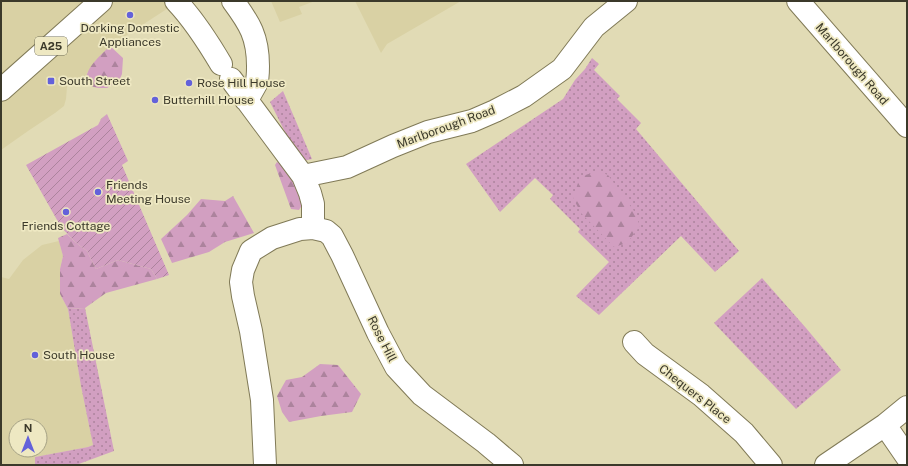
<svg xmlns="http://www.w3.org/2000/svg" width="908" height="466" font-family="'Public Sans',sans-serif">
<defs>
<pattern id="grass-dots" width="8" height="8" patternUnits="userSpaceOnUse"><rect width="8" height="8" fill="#d29fc1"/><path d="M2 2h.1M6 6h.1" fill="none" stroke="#ac839d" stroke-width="1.8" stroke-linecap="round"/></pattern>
<pattern id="forest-firs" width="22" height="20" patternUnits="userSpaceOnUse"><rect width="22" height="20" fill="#d29fc1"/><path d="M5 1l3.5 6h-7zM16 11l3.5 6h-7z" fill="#ac839d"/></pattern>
<pattern id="garden-furrows" width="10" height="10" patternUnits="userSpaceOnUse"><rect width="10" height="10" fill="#d29fc1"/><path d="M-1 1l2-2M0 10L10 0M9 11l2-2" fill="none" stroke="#ac839d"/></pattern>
</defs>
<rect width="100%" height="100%" fill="#e1dbb5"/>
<path fill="#d9d1a4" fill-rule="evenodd" d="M1,1H179L110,46L87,73V79L67,78V87L66,99L64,106L55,113L28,131L1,150Z
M271,1H315L299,7L302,14L280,22Z
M355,1H461L387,44L381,53Z
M59,241L63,256L60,269V294L68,309L81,386L93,445L88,447L35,457V465H1V277L9,279L23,260L42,245ZM16,426H40V450H16Z"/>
<path fill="url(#grass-dots)" d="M592,58L599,64L594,70L620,96L617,99L641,123L636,129L739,251L715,272L681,236L599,315L576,296L609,262L578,232L580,229L550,199L553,195L535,178L500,212L466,164L563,99L575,80L585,69Z
M283,91L312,159L303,161L294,150L270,102Z
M762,278L806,328L841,370L796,409L714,323Z
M85,308L114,451L76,465H35V457L88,447L93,445L81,386L68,309Z"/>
<path fill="url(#forest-firs)" d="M110,46L123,58L122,74L119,81L107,88H98L90,86C89,84 87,82 87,80C84,69 103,53 110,46Z
M277,162L285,166L296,177L304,202L299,210L291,209L275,165Z
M597,171L608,175L634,211L640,226L627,243L614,247L581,213L573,198L580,177Z
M233,196L254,233L225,242L209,252L172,263L161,239L187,215L201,199L225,201Z
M67,234L75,242L87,251L96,269L118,260L151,269L157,279L106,293L85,308L68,309L60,294V269L63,256L58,238Z
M320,364L338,365L361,394L352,412L321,416L289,422L282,412L277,396L286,380L302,377Z"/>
<path fill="url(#garden-furrows)" d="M107,114L128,161L122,165L169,275L157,279L151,269L118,260L96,269L87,251L75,242L61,227L26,165L98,125L101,119Z"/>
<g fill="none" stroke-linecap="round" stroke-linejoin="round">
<defs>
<path id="minor" d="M176,1C194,20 208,42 221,64
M233,1C250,24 258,37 258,66C258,71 258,79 256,84C253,90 250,95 246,100
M798,1L907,126
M231,79L303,176L310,193L313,204V228
M303,176L347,167L393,146L428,132L472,121L495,111L524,96L562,69L594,27L626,1
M634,342L645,354L701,395L744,433L771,465
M885,425L907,457
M265,465L262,400L251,331L243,296L241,282L243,270L251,251L272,238L300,229L313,228L326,231L332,236L342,255L378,333L396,367L422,395L486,443L512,465
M826,465L885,425L907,407"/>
<path id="primary" d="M1,90L101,1"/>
</defs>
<use href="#minor" stroke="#807a57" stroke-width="24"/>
<use href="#primary" stroke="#807a57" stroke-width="24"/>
<use href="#minor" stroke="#fff" stroke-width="22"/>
<use href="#primary" stroke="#fff" stroke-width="22"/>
</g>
<g fill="#6361da" stroke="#eee8c2" stroke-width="1.5">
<circle cx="130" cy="15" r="4"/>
<rect x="47" y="77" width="8" height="8" rx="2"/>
<circle cx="189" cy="83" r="4"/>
<circle cx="155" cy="100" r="4"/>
<circle cx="98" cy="192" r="4"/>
<circle cx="66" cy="212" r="4"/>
<circle cx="35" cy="355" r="4"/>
</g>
<g text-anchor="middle" stroke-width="3.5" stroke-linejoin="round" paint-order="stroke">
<rect fill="#eee8c2" stroke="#716e58" stroke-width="1" x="35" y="37" width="32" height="18" rx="3"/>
<g font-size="11" font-weight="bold" fill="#3b392a">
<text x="51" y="50">A25</text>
</g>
<g font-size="12" fill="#3b392a" stroke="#eee8c2" text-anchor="start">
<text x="130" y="32" text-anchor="middle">Dorking Domestic<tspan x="130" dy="14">Appliances</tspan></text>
<text x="59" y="85">South Street</text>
<text x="197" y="87">Rose Hill House</text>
<text x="163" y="104">Butterhill House</text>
<text x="106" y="189">Friends<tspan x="106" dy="14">Meeting House</tspan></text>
<text x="66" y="230" text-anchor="middle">Friends Cottage</text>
<text x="43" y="359">South House</text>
</g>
<g font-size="12" fill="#3b392a" stroke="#eee8c2">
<text transform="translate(852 64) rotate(49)" y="4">Marlborough Road</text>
<text transform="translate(446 127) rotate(-20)" y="4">Marlborough Road</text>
<text transform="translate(382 339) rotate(63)" y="4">Rose Hill</text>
<text transform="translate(695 394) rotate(38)" y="4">Chequers Place</text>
</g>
</g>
<rect width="908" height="466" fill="none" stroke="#3b392a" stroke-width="4"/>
<g transform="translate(28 438)"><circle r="19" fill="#eee8c2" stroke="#a6a285"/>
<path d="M0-3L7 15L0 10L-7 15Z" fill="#6361da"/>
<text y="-6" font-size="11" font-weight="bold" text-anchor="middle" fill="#3b392a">N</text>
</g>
</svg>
